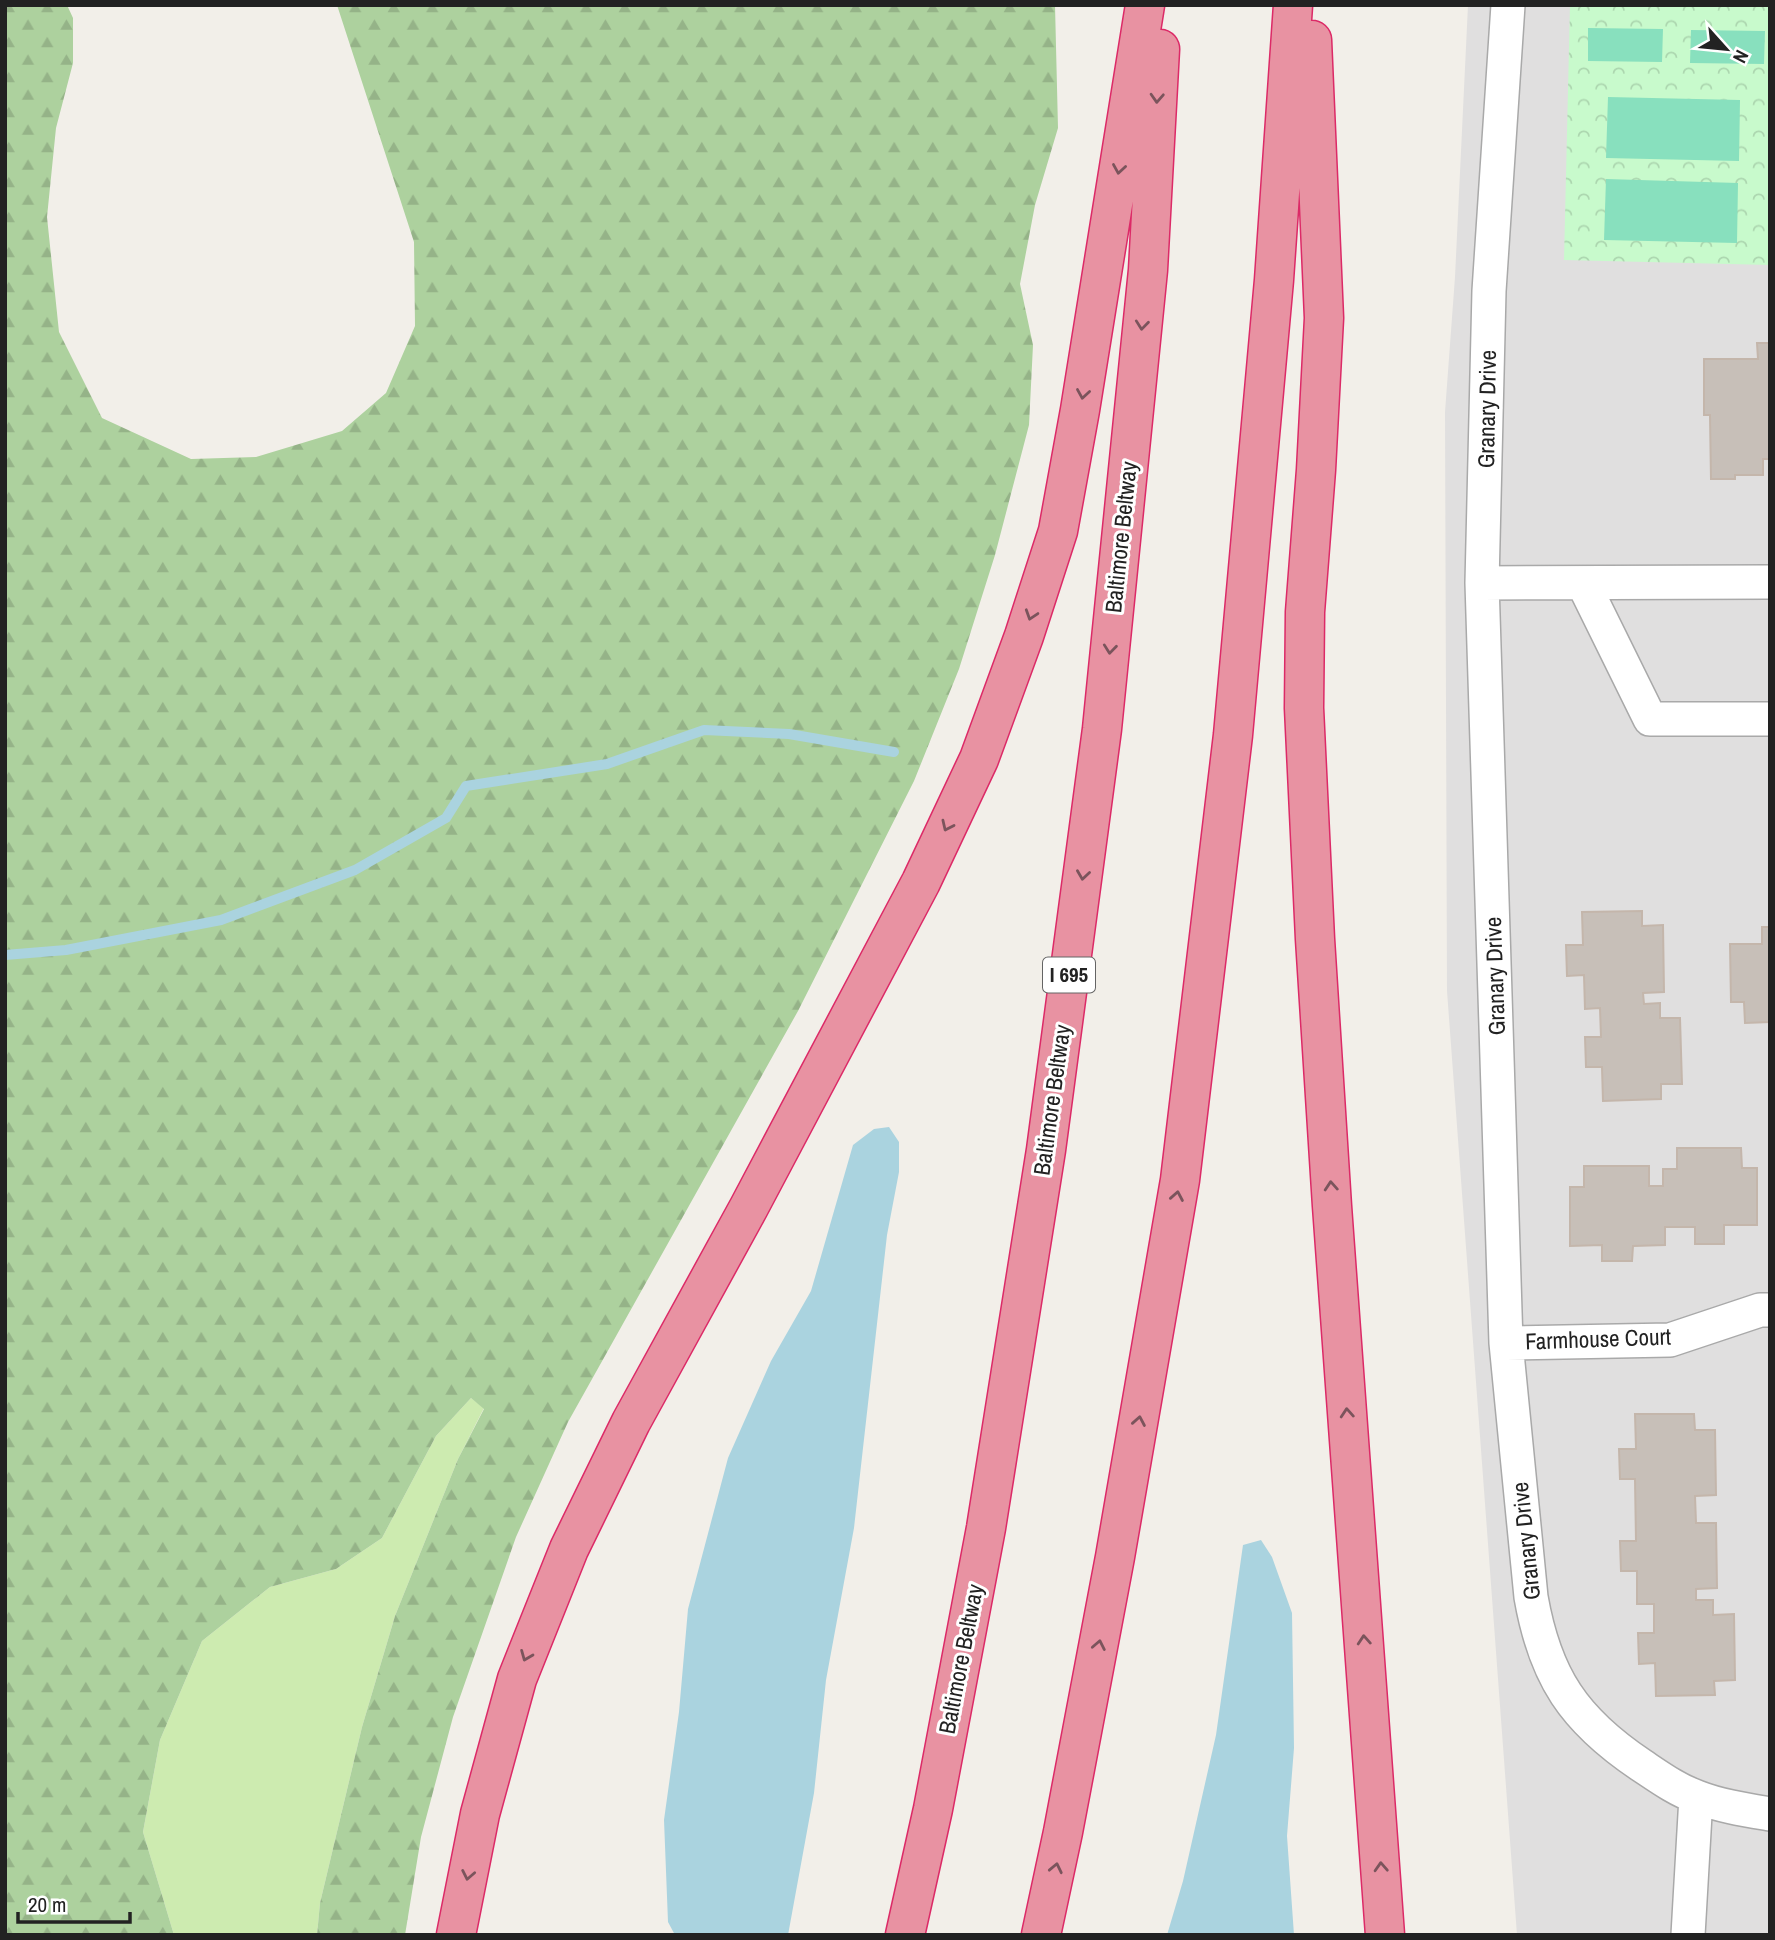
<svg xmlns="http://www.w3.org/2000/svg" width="1775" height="1940" font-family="'Archivo Narrow',sans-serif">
<defs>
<pattern id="forest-firs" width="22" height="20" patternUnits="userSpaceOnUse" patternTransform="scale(1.75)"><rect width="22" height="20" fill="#add19e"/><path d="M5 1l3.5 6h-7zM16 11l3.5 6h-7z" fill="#95b388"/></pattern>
<pattern id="park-crowns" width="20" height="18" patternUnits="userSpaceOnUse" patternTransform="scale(1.75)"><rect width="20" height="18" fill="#c8facc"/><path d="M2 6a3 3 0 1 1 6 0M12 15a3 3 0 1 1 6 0" fill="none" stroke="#acd6af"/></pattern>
</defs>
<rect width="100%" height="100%" fill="#f2efe9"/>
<path fill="#e0dfdf" d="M1468,5H1770V1935H1517L1447,991L1445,412L1455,277Z"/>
<path fill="#cdebb0" d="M471,1398L484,1408L458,1459L395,1616L362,1727L320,1903L317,1935H174L143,1832L160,1740L202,1641L270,1587L336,1569L382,1538L436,1436Z"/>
<path fill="url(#forest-firs)" d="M5,5H67L73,18V63L56,128L47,217L59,332L102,418L191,459L256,457L342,431L386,393L415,326L414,242L337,5H1055L1058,128L1035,205L1020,284L1033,345L1029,425L995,555L959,669L914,781L798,1011L568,1422L516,1537L453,1717L421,1837L405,1935H317L320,1903L362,1727L395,1616L458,1459L484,1409L471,1398L436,1436L382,1538L336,1569L270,1587L202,1641L160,1740L143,1832L174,1935H5Z"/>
<path fill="url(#park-crowns)" d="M1570,5H1770V265L1564,260Z"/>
<path fill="#88e0be" d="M1588,28L1663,29L1662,62L1588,61Z
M1691,30L1765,31L1764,64L1690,63Z
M1608,97L1740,100L1739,161L1606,158Z
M1606,179L1738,183L1737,243L1604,240Z"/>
<path fill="#aad3df" d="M889,1127L899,1142V1172L887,1235L854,1528L826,1680L814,1793L788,1935H675L668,1922L664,1820L679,1712L688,1609L728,1458L771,1361L811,1291L853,1145L874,1129Z
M1261,1540L1272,1557L1292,1613L1294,1748L1287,1836L1294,1935H1167L1183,1881L1216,1735L1243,1545Z"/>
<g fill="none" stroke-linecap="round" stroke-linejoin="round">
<path stroke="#aad3df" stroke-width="10" d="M5,955L66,950L221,920L355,870L446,818L466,786L607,764L704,730L789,734L894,752"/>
</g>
<path fill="#c7bfb8" stroke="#c4b6ab" stroke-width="2" d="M1757,343H1770V459H1763V475H1735V479H1711L1710,415H1704V359H1758Z
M1642,911V926L1663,925L1664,992L1643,993L1644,1004L1660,1003V1018H1680L1682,1084H1661V1099L1603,1101L1602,1067H1586L1585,1037H1601L1600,1008L1585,1009L1584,975L1567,976L1566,945H1583L1582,912Z
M1762,927H1770V1022L1745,1023L1744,1002H1731L1730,944H1762Z
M1677,1148H1741L1742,1168H1757V1225H1724V1244H1695V1227H1665V1245L1633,1246L1632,1261H1602V1245L1570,1246V1187H1584V1166H1649V1186H1663V1169H1677Z
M1635,1414H1694L1695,1430H1715L1716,1495L1695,1496L1696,1523H1716L1717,1588L1696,1589V1600H1713V1615L1734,1614L1735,1680L1714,1681L1715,1695L1656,1696L1655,1663L1639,1664L1638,1633H1654V1604H1637V1571H1621L1620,1541H1636L1635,1479H1620L1619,1449H1636Z"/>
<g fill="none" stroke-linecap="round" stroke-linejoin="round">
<defs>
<path id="minor" d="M1508,5L1489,291L1482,583L1506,1343L1531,1597C1545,1677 1574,1720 1641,1765C1659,1777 1677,1790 1697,1797C1720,1806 1746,1810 1770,1814
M1482,583L1770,582
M1583,583L1650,719H1770
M1506,1343L1670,1340L1760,1310H1770
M1688,1935L1696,1797"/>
<path id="motorway" d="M1312,40L1324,318L1316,470L1305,612L1304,708L1315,939L1332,1206L1385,1935
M456,1935L480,1814L517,1679L569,1549L631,1422L749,1207L921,882L979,759L1024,636L1058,531L1080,410L1145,5
M905,1935L933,1809L986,1528L1046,1150L1102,729L1148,270L1160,49
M1041,1935L1063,1832L1115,1557L1180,1180L1233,735L1274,280L1293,5"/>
</defs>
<use href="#minor" stroke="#a9a9a9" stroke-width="36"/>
<use href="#motorway" stroke="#dc2a67" stroke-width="41"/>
<use href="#minor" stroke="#fff" stroke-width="33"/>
<use href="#motorway" stroke="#e892a2" stroke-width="38"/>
</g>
<defs><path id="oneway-chevron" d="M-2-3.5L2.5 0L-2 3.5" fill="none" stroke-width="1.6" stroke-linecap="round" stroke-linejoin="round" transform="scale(1.75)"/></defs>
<g stroke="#7b545c">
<use href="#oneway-chevron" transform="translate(1157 98) rotate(93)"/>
<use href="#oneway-chevron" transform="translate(1119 169) rotate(99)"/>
<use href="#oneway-chevron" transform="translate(1142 325) rotate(96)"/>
<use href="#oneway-chevron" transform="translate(1083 394) rotate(99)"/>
<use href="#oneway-chevron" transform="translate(1031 615) rotate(108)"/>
<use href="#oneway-chevron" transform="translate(1110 649) rotate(96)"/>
<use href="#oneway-chevron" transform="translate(947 826) rotate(115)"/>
<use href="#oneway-chevron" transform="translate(1083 875) rotate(98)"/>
<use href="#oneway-chevron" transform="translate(1331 1186) rotate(-94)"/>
<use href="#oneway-chevron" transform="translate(1177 1196) rotate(-80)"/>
<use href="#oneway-chevron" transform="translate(1347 1413) rotate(-94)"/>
<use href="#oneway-chevron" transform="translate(1139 1421) rotate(-80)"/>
<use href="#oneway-chevron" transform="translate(1364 1640) rotate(-94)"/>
<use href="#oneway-chevron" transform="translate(1099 1645) rotate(-79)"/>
<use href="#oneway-chevron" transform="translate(526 1656) rotate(112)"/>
<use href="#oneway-chevron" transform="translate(1381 1867) rotate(-93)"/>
<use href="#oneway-chevron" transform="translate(1056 1868) rotate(-78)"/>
<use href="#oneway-chevron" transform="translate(468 1875) rotate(101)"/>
</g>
<g text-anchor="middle" stroke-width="6" stroke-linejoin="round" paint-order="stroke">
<rect fill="#fff" stroke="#646464" stroke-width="2" x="1043" y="957.5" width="52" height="35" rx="5"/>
<g font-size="21" font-weight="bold" fill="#222">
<text x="1069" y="982">I 695</text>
</g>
<g font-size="23" fill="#222" stroke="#fff">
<text transform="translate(1487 409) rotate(-89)" y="8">Granary Drive</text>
<text transform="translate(1121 537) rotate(-84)" y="8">Baltimore Beltway</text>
<text transform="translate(1495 976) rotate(-92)" y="8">Granary Drive</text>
<text transform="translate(1052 1100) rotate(-82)" y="8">Baltimore Beltway</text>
<text transform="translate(1598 1339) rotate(-2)" y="8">Farmhouse Court</text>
<text transform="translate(1526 1541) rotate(-96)" y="8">Granary Drive</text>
<text transform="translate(961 1659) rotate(-79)" y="8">Baltimore Beltway</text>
</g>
</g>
<rect width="1775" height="1940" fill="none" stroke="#222222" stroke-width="14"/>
<g transform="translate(1726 49) rotate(117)" stroke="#ffffff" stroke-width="5" paint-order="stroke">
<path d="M0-5L12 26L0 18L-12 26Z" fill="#222222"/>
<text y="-10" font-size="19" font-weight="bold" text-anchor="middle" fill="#222222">N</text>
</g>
<path d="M18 1912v10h112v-10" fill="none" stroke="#222222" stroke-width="3.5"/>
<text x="28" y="1912" font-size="21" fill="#222222" stroke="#ffffff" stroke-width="5" paint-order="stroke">20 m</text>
</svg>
